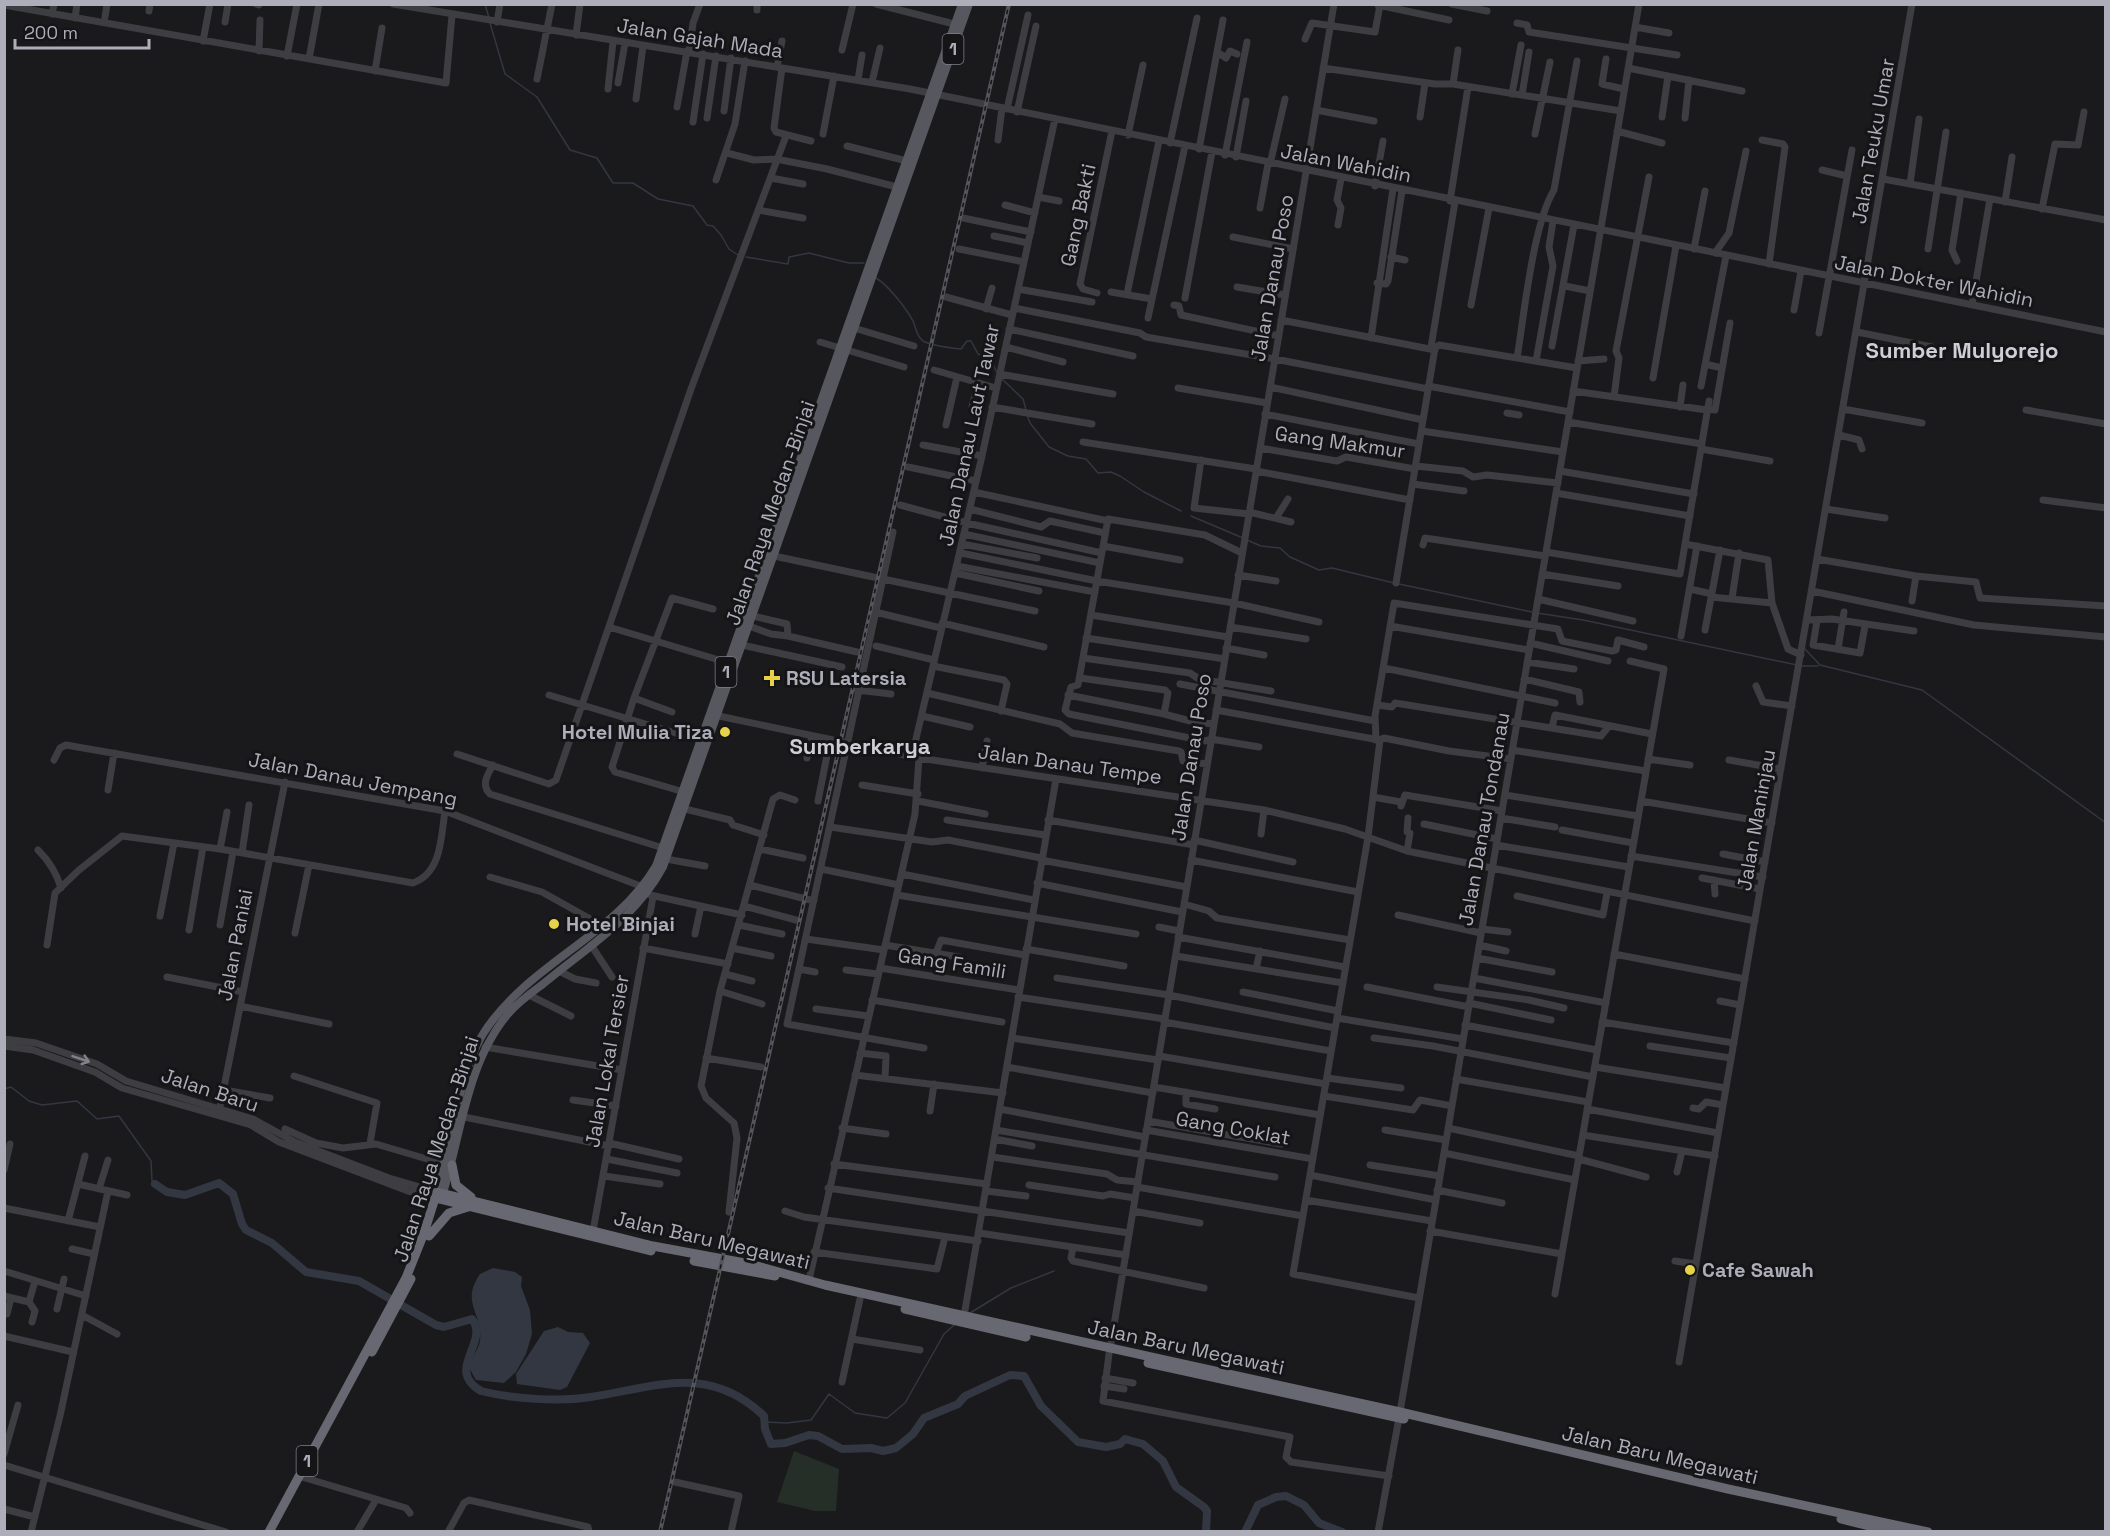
<svg xmlns="http://www.w3.org/2000/svg" width="2110" height="1536" font-family="'Space Grotesk',sans-serif">
<rect width="100%" height="100%" fill="#1a1a1c"/>
<path fill="#262e28" d="M794,1451L839,1469L836,1511H815L777,1502Z"/>
<path fill="#323741" d="M493,1268L515,1272L522,1277L521,1286L530,1310L532,1334L526,1354L516,1372L504,1383L476,1380L468,1366C471,1357 479,1350 480,1340C483,1313 460,1303 480,1274Z
M558,1327L568,1332L583,1333L590,1343L567,1387L560,1390L517,1384L516,1374L544,1331Z"/>
<g fill="none" stroke-linecap="round" stroke-linejoin="round">
<path stroke="#323741" stroke-width="1.5" d="M485,4L489,18
M490,23L505,74L537,97L570,150L597,158L613,183H633L658,199L693,206L707,225L713,226L721,235L729,249L738,255
M746,257L788,264L789,257L809,253L849,263H864
M876,278C888,285 906,308 913,321C916,327 916,336 923,341C932,346 951,348 961,349L967,341H971L978,354L991,360L997,373
M1002,379L1023,399L1026,410
M1027,415L1030,423L1049,447L1068,456L1086,459L1098,473L1111,472L1120,476L1144,492L1181,511
M1191,516L1243,538
M1247,540L1261,546L1280,548L1290,557L1319,570L1332,568L1394,583
M1399,584L1532,612
M1537,613L1583,620L1797,665
M1805,649L1820,665L1922,690L2106,823
M1801,666H1818
M4,1089L11,1087L29,1101L42,1105L77,1101L97,1119L119,1116L151,1161L152,1181L155,1184
M970,1313L1011,1288L1054,1271
M765,1422L787,1423L811,1420L829,1394L855,1413L887,1418L905,1403L944,1334L954,1325"/>
<path stroke="#323741" stroke-width="8" d="M155,1184L167,1192L185,1195L219,1183L233,1194L242,1224L246,1230L272,1243L306,1272L359,1281L436,1325L444,1327L472,1319C490,1343 444,1369 481,1391C512,1399 560,1402 591,1397C656,1387 708,1363 764,1416L765,1429L771,1444L785,1443L809,1435L818,1436L842,1449L871,1448L883,1451L896,1448L913,1434L924,1418L958,1404L965,1396L1010,1375L1024,1376L1041,1406L1078,1442L1106,1447L1120,1444L1125,1439L1143,1444L1163,1461L1176,1487L1204,1507L1207,1511L1206,1532
M1245,1532L1258,1505L1276,1497L1286,1496L1304,1505L1319,1523L1342,1532"/>
<path stroke="#3d3d42" stroke-width="7" d="M256,4L259,5
M393,4L910,89L2106,332
M876,4L958,25
M1452,4L1487,11
M4,5L446,83L452,15
M1378,5L1449,20
M757,10V4
M149,11L150,4
M52,14L54,4
M105,17L107,4
M75,18L77,4
M225,22L228,4
M497,22L500,4
M1517,23L1527,25L1529,32L1677,55
M1635,27L1669,33
M576,35L580,4
M1305,39L1312,23L1375,32L1380,5
M203,41L210,4
M842,50L853,4
M259,51L260,20
M689,52L693,23L700,4
M1217,52L1226,58L1230,51L1237,54
M287,56L297,4
M309,59L319,4
M1606,59L1602,84L1624,89
M777,67L782,41
M782,68L774,128L776,132L811,141
M1323,68L1435,84H1453L1621,111
M1628,68L1742,91
M375,71L382,28
M537,79L552,4
M858,80L862,55
M872,82L880,48
M618,83L625,43
M1453,84L1458,50
M608,89L613,42
M1512,94L1521,45
M1522,95L1529,52
M636,99L643,46
M677,107L687,51
M1007,109L1028,15
M1316,110L1374,121
M724,111L731,58
M1017,112L1036,26
M1420,117L1425,83
M1662,117L1668,76
M707,118L716,56
M1685,118L1689,80
M693,122L703,54
M1617,131L1662,143
M823,134L834,76
M1535,134L1550,62
M1128,135L1143,65
M998,140L1002,108
M1762,140L1783,144L1785,147L1769,264
M1170,143L1197,18
M847,146L907,161
M1199,149L1223,20
M727,153L754,160L776,159L827,169L897,187
M1225,155L1247,42
M1236,157L1246,101
M1270,164L1285,99
M1822,170L1847,176
M771,178L803,184
M1883,179L2106,220
M716,180L735,124L745,61
M1910,184L1919,119
M1375,186L1383,141
M1038,197L1059,201
M1450,201L1468,87
M2005,202L2012,157
M1005,205L1035,213
M1260,208L1268,164
M2042,209L2055,144L2078,145L2084,112
M758,210L803,218
M963,218L1031,232
M1338,225L1341,208L1337,200L1341,179
M994,236L1028,243
M1233,237L1293,249
M959,249L1024,262
M1694,249L1705,191
M1928,249L1946,132
M1715,253L1729,233L1746,151
M1391,257L1405,260
M1957,261L1952,250L1961,193
M1377,283L1386,284L1388,281L1402,191
M1565,286L1590,291
M1237,287L1285,295
M1018,289L1092,302
M1111,292L1152,299
M1097,293L1083,289L1080,284L1112,131
M1127,294L1159,141
M946,297L1012,315
M1185,298L1212,152
M1174,305L1179,306L1181,315L1279,336
M1471,305L1489,208
M1972,305L1990,199
M1014,308L1140,333L1146,337L1275,359L1428,389
M986,309L992,288
M1794,310L1801,271
M1148,318L1185,146
M1281,320L1435,350
M854,328L914,346
M1009,329L1133,356
M1857,332L1932,347
M1819,333L1852,150
M1371,338L1393,189
M820,342L904,367
M1552,346L1574,225
M1006,347L1063,362
M1435,348L1439,345L1577,368
M1517,358C1524,316 1533,224 1554,190L1577,61
M1536,361L1553,266L1549,247L1553,221
M1578,361L1604,359
M1705,364L1722,368
M934,370L996,388
M1000,374L1113,394
M1653,378L1676,246
M1428,386L1570,412
M1701,386L1726,256
M1270,387L1423,420
M1178,388L1267,403
M1573,391L1707,410
M1614,397L1619,358L1616,351L1649,177
M972,407L978,383
M992,407L1092,424
M1680,407L1683,385
M1707,409L1715,410L1730,323
M1843,409L1922,423
M2026,410L2106,424
M1507,413L1519,415
M1265,414L1419,444
M1568,422L1702,444
M946,425L957,377
M1422,431L1563,452
M1839,435L1859,440L1862,449
M1083,442L1256,469
M923,445L982,456
M1260,448L1337,461L1346,457L1415,469
M1701,449L1770,461
M1201,460L1194,508L1249,514
M1416,466L1463,471L1473,477L1487,475L1558,483
M908,467L976,481
M1256,471L1410,500
M1560,471L1694,494
M1413,484L1464,491
M974,492L1108,521
M1556,493L1690,516
M2043,500L2106,508
M900,505L967,523L1102,553
M970,509L1041,527L1050,521L1105,533
M1826,509L1885,518
M1249,512L1291,522
M1276,518L1288,499
M893,532L787,1024L924,1048
M964,534L1100,563
M962,544L1037,558
M1685,544L1768,560L1772,603L1788,649L1801,655
M1423,545L1425,538L1545,556
M1103,546L1180,560
M1546,552L1680,574L1709,401
M961,553L1097,581L1234,603L1319,622
M1242,553L1205,535L1108,519L1078,685L1071,687L1065,710L1069,714L1205,741L1211,739L1259,747
M774,556L878,578
M1817,559L1916,576L1976,582L1980,598L2106,606
M957,566L1095,592
M955,573L1039,591
M1542,574L1618,586
M1238,575L1276,581
M883,579L1035,611
M1396,583L1435,348L1431,347L1455,202
M1690,589L1712,594
M1812,591L1974,625L2106,637
M1711,597L1772,603
M1732,598L1739,553
M1538,599L1633,621
M1912,601L1916,576
M875,612L941,628
M1091,615L1228,637
M753,616L787,624L788,636L857,652
M1807,620L1832,619L1914,631
M1817,621L1813,645L1860,653L1865,626
M942,623L1044,647
M749,626L771,634L788,636
M1390,626L1529,650
M609,627L729,663
M1230,627L1306,639
M1705,630L1720,550
M1681,636L1697,546
M1086,638L1225,659
M1530,643L1608,661
M742,645L842,667
M876,646L934,660
M1226,648L1264,655
M1838,649L1844,612
M1083,658L1190,673L1199,679L1271,691
M1527,662L1574,669
M933,666L1004,680L1007,684L1001,711
M1384,668L1555,703
M1524,679L1579,692L1580,702
M1180,684L1375,721
M1756,686L1763,702L1792,706
M857,690L891,694
M927,693L1060,724L1072,733L1179,751L1181,752L1183,761L1207,764
M549,695L702,741
M1068,695L1164,714L1168,693L1165,690L1080,678
M634,698L672,712
M1377,705L1392,707L1395,703L1601,736L1609,726
M1216,710L1379,740
M1164,714L1194,722L1214,724
M714,715L919,758L1264,810L1345,829L1407,851L1755,921
M922,716L970,727
M1552,727L1555,715L1652,734
M573,728L603,737
M1376,740L1375,716L1394,603L1558,629L1562,641L1612,651L1616,650L1618,640L1644,647
M1512,750L1646,771
M457,754L549,784L556,780L691,389L786,136
M912,756L982,456L1055,119
M807,758L812,736
M1648,759L1690,765
M54,760L60,748L66,745L445,811L643,887
M1729,760L1781,769
M493,765C487,775 481,785 490,794L663,848
M982,768L987,741
M862,785L918,794
M108,790L114,753
M684,792L615,772L612,767L634,698L672,598L713,609
M1505,795L1638,816
M1373,797L1401,802
M818,801L830,740
M918,801L985,814
M1641,801L1772,823
M1401,806L1405,795L1502,811
M685,809L730,820L733,825L764,835
M1501,818L1555,827
M947,820L1045,835
M1048,820L1194,845
M1424,824L1497,839
M830,827L932,842L948,840L1041,858
M1562,830L1633,843
M1261,834L1264,810
M1194,840L1293,862
M1496,845L1629,867
M220,849L227,812
M760,849L803,858
M38,850C48,860 57,874 61,888
M1407,851L1410,833L1407,832L1408,818
M242,853L249,805
M1723,854L1765,862
M1631,856L1763,877
M666,859L705,866
M1041,860L1187,887
M1191,860L1358,892
M821,869L899,885
M902,874L1034,900
M490,877L542,892L603,926
M1702,878L1760,889
M1714,880L1715,894
M1037,883L1182,912
M750,885L814,901
M650,895L742,915
M897,895L1136,934
M1517,896L1603,915L1607,893
M1184,904L1209,911L1217,918L1350,940
M744,906L796,920
M1398,915L1481,933
M160,916L174,843
M220,925L233,852
M739,925L782,934
M1159,927L1179,931
M1482,929L1508,932
M189,930L203,847
M295,933L309,865
M695,934L701,906
M1178,937L1345,967
M806,939L884,950
M47,945L55,893L79,870L122,836L220,849L413,883C442,873 441,836 445,811
M591,945L612,977
M885,945L959,957
M1479,945L1506,951
M643,948L728,964
M732,948L771,956
M1026,949L1124,966
M936,953L941,940L1025,955
M1614,954L1745,979
M1176,956L1343,983
M1477,958L1552,972
M880,968L1019,990
M799,969L815,972
M1256,969L1260,951
M846,970L878,974
M559,971L575,979L596,983
M725,974L752,981
M167,977L243,992
M1057,978L1169,995L1335,1028
M1474,978L1606,1003
M1367,987L1469,1007
M1437,987L1529,1000L1564,1008
M720,991L762,1004
M1243,992L1338,1011
M529,995L571,1016
M1018,997L1165,1019
M872,1000L1002,1022
M1720,1001L1740,1005
M1469,1003L1551,1020
M240,1006L329,1024
M816,1009L868,1016
M1337,1018L1463,1039
M1164,1022L1331,1051
M1602,1022L1734,1043
M1465,1025L1597,1050
M1012,1038L1158,1060
M1374,1038L1433,1046L1593,1077
M4,1039L36,1043L97,1064L126,1081L253,1119L295,1142L389,1178L437,1192
M4,1046L33,1050L95,1072L122,1088L251,1125L279,1142L408,1191L435,1198
M1650,1046L1731,1058
M485,1047L622,1070
M860,1053L886,1056L885,1078
M1159,1056L1326,1084
M706,1058L761,1067
M1007,1067L1153,1093
M1595,1067L1726,1088
M855,1075L1003,1093
M294,1076L377,1103L370,1143
M1327,1078L1401,1088
M1456,1079L1588,1102
M1154,1087L1320,1115
M224,1090L270,1098
M1186,1092V1104L1215,1109
M1324,1096L1413,1110L1420,1100L1452,1106
M573,1100L616,1106
M1693,1108L1699,1109L1706,1102L1723,1105
M1000,1109L1145,1137
M1587,1109L1718,1133
M930,1111L934,1084
M219,1112L285,782
M464,1117L609,1146
M1148,1121L1281,1144
M842,1128L886,1134
M1448,1128L1579,1156
M285,1129L316,1143L343,1148L376,1144L444,1164
M996,1130L1275,1177
M1146,1130L1313,1159
M1385,1130L1446,1140
M1583,1135L1715,1156
M995,1139L1032,1146
M609,1143L679,1159
M1444,1153L1575,1180
M993,1157L1107,1174L1117,1180L1138,1182
M607,1159L677,1173
M1579,1159L1646,1177
M834,1164L987,1184
M1370,1165L1440,1176
M4,1170L10,1144
M1677,1172L1682,1151
M1310,1175L1436,1200
M604,1176L660,1184
M78,1184L127,1195
M1029,1185L1103,1196L1110,1194L1135,1198
M1137,1187L1303,1216
M828,1188L1129,1233
M99,1189L108,1160
M1437,1190L1502,1203
M986,1191L1026,1196
M1306,1200L1432,1221
M4,1208L100,1227
M785,1211L804,1217L978,1241
M1133,1211L1200,1223
M729,1212L737,1138L734,1123L706,1098L701,1086L720,991L773,799L780,795L795,800
M68,1221L85,1156
M593,1231L653,897
M1430,1231L1562,1254
M979,1233L1126,1255
M1073,1247L1071,1258L1073,1261L1204,1288
M72,1249L94,1254
M814,1252L937,1269L945,1237
M1675,1261L1696,1264
M4,1271L86,1296
M809,1280L915,814L919,758
M1555,1294L1664,669L1630,661
M4,1296L29,1302
M1419,1298L1293,1274L1368,837L1380,740L1384,738L1449,751L1511,759
M57,1309L64,1279
M7,1314L11,1298
M82,1315L117,1334
M964,1316L1056,779
M32,1322L35,1311L29,1302L35,1281
M4,1336L73,1352
M852,1339L920,1350
M1110,1349L1334,4
M1109,1354L1103,1401L1290,1437L1286,1457L1291,1462L1389,1476
M1679,1362L1912,4
M1105,1378L1133,1383
M842,1382L860,1299
M1104,1386L1124,1389
M1400,1412L1639,4
M4,1454L18,1405
M4,1465L226,1532
M302,1477L406,1508L410,1513
M675,1482L739,1496L731,1532
M4,1509L35,1517
M31,1532L60,1416L108,1191
M357,1532L376,1500
M448,1532L464,1503L469,1500L588,1527L589,1532
M1378,1532L1399,1418"/>
<path stroke="#57575f" stroke-width="8" d="M437,1192C448,1148 461,1070 483,1034C527,964 614,937 656,866L962,4
M443,1193C461,1134 467,1062 508,1014C518,1002 531,993 543,984C586,948 636,918 663,867L969,4"/>
<path stroke="#676871" stroke-width="9" d="M452,1165L456,1185L471,1197
M435,1198L651,1251
M429,1236L449,1213L468,1207
M694,1261L775,1276
M905,1309L1026,1337
M372,1352L411,1279
M1148,1363L1404,1419
M1841,1519L1894,1532
M269,1532L406,1278L424,1233L437,1192L653,1246L750,1264L825,1285L1400,1412L1728,1489L1928,1532"/>
<defs>
<path id="rail" d="M660,1532L1009,4"/>
</defs>
<use href="#rail" stroke="#54545b" stroke-width="4"/>
<use href="#rail" stroke="#151517" stroke-width="1.5" stroke-dasharray="4.5" stroke-linecap="butt"/>
</g>
<defs><path id="oneway-shaft" d="M-6 0H5M1.5-3L5.5 0L1.5 3" fill="none" stroke-width="1.6" stroke-linecap="round" stroke-linejoin="round" transform="scale(1.5)"/></defs>
<use stroke="#80818a" href="#oneway-shaft" transform="translate(81 1059) rotate(19)"/>
<g fill="#e6d347" stroke="#151517" stroke-width="2">
<path d="M769 669h6v6h6v6h-6v6h-6v-6h-6v-6h6z"/>
<circle cx="725" cy="732" r="6"/>
<circle cx="554" cy="924" r="6"/>
<circle cx="1690" cy="1270" r="6"/>
</g>
<g text-anchor="middle" stroke-width="6" stroke-linejoin="round" paint-order="stroke">
<g fill="#151517" stroke="#7f8089" stroke-width="1.5">
<rect x="942.5" y="34" width="21" height="30" rx="4.5"/>
<rect x="715.5" y="657" width="21" height="30" rx="4.5"/>
<rect x="296.5" y="1446" width="21" height="30" rx="4.5"/>
</g>
<g font-size="18" font-weight="bold" fill="#adaeba">
<text x="953" y="55">1</text>
<text x="726" y="678">1</text>
<text x="307" y="1467">1</text>
</g>
<g font-size="20" fill="#adaeba" stroke="#151517">
<text transform="translate(700 38) rotate(9)" y="7">Jalan Gajah Mada</text>
<text transform="translate(1873 141) rotate(-80)" y="7">Jalan Teuku Umar</text>
<text transform="translate(1346 163) rotate(11)" y="7">Jalan Wahidin</text>
<text transform="translate(1078 215) rotate(-78)" y="7">Gang Bakti</text>
<text transform="translate(1272 278) rotate(-80)" y="7">Jalan Danau Poso</text>
<text transform="translate(1934 281) rotate(11)" y="7">Jalan Dokter Wahidin</text>
<text transform="translate(969 435) rotate(-78)" y="7">Jalan Danau Laut Tawar</text>
<text transform="translate(1340 442) rotate(8)" y="7">Gang Makmur</text>
<text transform="translate(770 513) rotate(-71)" y="7">Jalan Raya Medan-Binjai</text>
<text transform="translate(1191 757) rotate(-81)" y="7">Jalan Danau Poso</text>
<text transform="translate(1070 764) rotate(8)" y="7">Jalan Danau Tempe</text>
<text transform="translate(353 779) rotate(11)" y="7">Jalan Danau Jempang</text>
<text transform="translate(1484 819) rotate(-80)" y="7">Jalan Danau Tondanau</text>
<text transform="translate(1756 820) rotate(-80)" y="7">Jalan Maninjau</text>
<text transform="translate(235 945) rotate(-79)" y="7">Jalan Paniai</text>
<text transform="translate(952 963) rotate(9)" y="7">Gang Famili</text>
<text transform="translate(607 1061) rotate(-80)" y="7">Jalan Lokal Tersier</text>
<text transform="translate(210 1090) rotate(18)" y="7">Jalan Baru</text>
<text transform="translate(1233 1128) rotate(10)" y="7">Gang Coklat</text>
<text transform="translate(436 1149) rotate(-72)" y="7">Jalan Raya Medan-Binjai</text>
<text transform="translate(712 1240) rotate(13)" y="7">Jalan Baru Megawati</text>
<text transform="translate(1186 1347) rotate(12)" y="7">Jalan Baru Megawati</text>
<text transform="translate(1660 1455) rotate(13)" y="7">Jalan Baru Megawati</text>
</g>
<g font-size="20" font-weight="bold" fill="#adaeba" stroke="#151517" text-anchor="start">
<text x="786" y="685">RSU Latersia</text>
<text x="713" y="739" text-anchor="end">Hotel Mulia Tiza</text>
<text x="566" y="931">Hotel Binjai</text>
<text x="1702" y="1277">Cafe Sawah</text>
</g>
<g font-size="22" font-weight="bold" fill="#ceced6" stroke="#151517">
<text x="1962" y="358">Sumber Mulyorejo</text>
<text x="860" y="754">Sumberkarya</text>
</g>
</g>
<rect width="2110" height="1536" fill="none" stroke="#adaeba" stroke-width="12"/>
<path d="M15 39v9h134v-9" fill="none" stroke="#adaeba" stroke-width="3"/>
<text x="24" y="39" font-size="18" fill="#adaeba" stroke="#151517" stroke-width="4.5" paint-order="stroke">200 m</text>
</svg>
